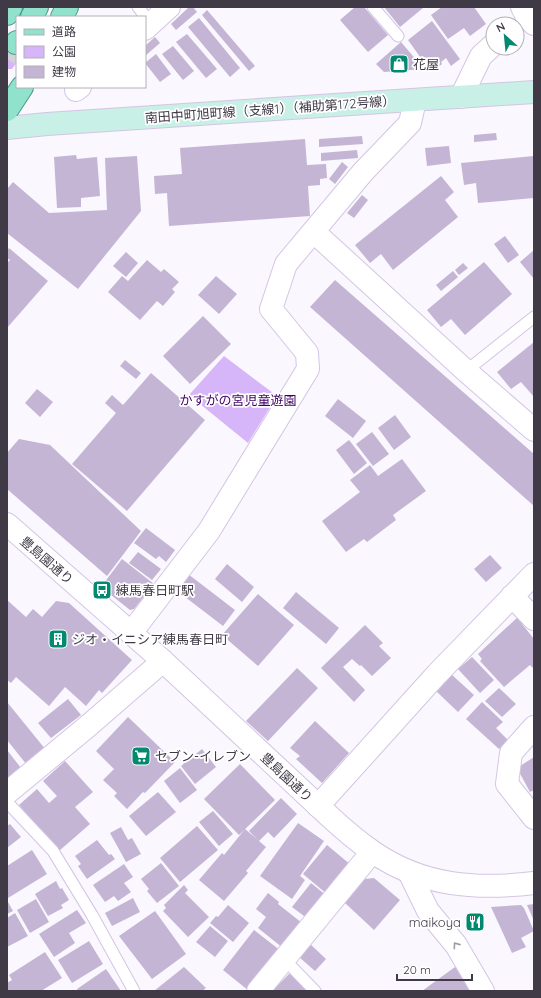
<svg xmlns="http://www.w3.org/2000/svg" width="541" height="998" font-family="Quicksand,'Noto Sans JP',sans-serif">
<rect width="100%" height="100%" fill="#faf7fe"/>
<path fill="#d7b5f9" d="M7,38L17,44V62L12,69H7Z
M224,356L277,396L248,443L189,395Z"/>
<path fill="#c4b5d5" d="M189,7H193L197,12L176,30L171,24Z
M355,7H364L388,35L368,52L340,20Z
M384,7H422L423,8L400,27Z
M442,7H474L486,24L470,36L464,28L448,39L431,15Z
M207,10L255,66L249,71L202,15Z
M199,18L240,68L230,77L188,27Z
M432,21L460,59L451,66L446,58L441,62L442,64L437,68L433,64L428,68L408,40Z
M187,34L217,69L206,78L176,42Z
M155,37L160,43L145,56V46Z
M401,42L424,69L384,72L376,64Z
M173,46L194,71L183,80L162,54Z
M156,54L171,74L160,82L145,63Z
M496,133L497,140L474,142V135Z
M362,136L363,144L319,147V139Z
M305,139L307,165L326,164L327,178L320,179V185L308,186L310,216L169,226L167,193L155,194L154,176L182,174L180,148Z
M449,146L451,163L427,166L425,148Z
M357,150L358,158L321,161V153Z
M76,155L77,159L97,157L100,196L81,198V207L57,208L54,157Z
M137,156L141,211L78,289L7,233V189L13,182L49,213L107,210L105,158Z
M534,156V198L478,203L476,183L464,185L461,163Z
M342,162L348,167L335,184L329,179Z
M441,176L454,192L445,200L458,217L393,270L381,254L370,263L355,245Z
M362,195L368,200L354,218L347,213Z
M505,236L519,255L508,263L494,244Z
M9,248L48,281L7,328V263L10,260L7,258V251Z
M534,250V279L520,262Z
M126,252L138,263L126,277L113,266Z
M147,260L161,272L164,269L179,282L172,289L175,292L163,306L157,301L140,320L108,292L122,276L128,281Z
M484,262L512,294L465,335L451,319L441,327L427,310Z
M463,263L468,268L459,275L455,270Z
M453,271L458,277L441,291L436,285Z
M216,276L237,294L219,314L198,295Z
M335,280L534,454V506L310,307Z
M203,316L231,344L190,384L163,356Z
M534,342V397L521,382L511,389L497,372Z
M125,360L141,373L136,379L120,366Z
M151,373L205,420L127,511L72,464L116,413L105,403L112,395L123,405Z
M37,389L53,402L40,417L25,403Z
M338,399L366,421L353,438L325,416Z
M395,415L411,437L394,450L378,428Z
M372,432L389,454L373,466L356,444Z
M19,439L50,445L141,531L107,576L7,489V453Z
M349,440L367,463L354,474L336,450Z
M402,459L426,491L393,515L396,520L367,542L364,539L346,552L322,521L360,492L350,480L370,465L378,476Z
M146,528L175,550L166,562L159,556L156,559L134,543Z
M138,552L161,569L152,580L129,563Z
M490,555L502,568L486,582L474,569Z
M122,559L154,584L134,609L130,610L101,587Z
M227,564L254,587L242,602L215,579Z
M188,574L235,610L223,626L176,590Z
M296,592L339,628L326,644L283,608Z
M258,594L294,625L258,666L222,635Z
M7,600L26,617L33,609L42,617L56,601L69,603L132,660L102,693L99,690L86,706L65,687L49,706L16,677L11,683L7,680Z
M520,615L525,621L522,624L534,639V669L530,665L504,687L480,661L482,659L478,654Z
M365,625L383,643L379,646L391,658L372,676L361,665L360,666L352,659L343,667L365,690L354,702L321,668Z
M472,657L494,680L480,693L458,669Z
M297,668L318,688L268,741L246,721Z
M451,674L474,695L458,712L435,690Z
M499,688L516,704L502,717L485,701Z
M68,699L81,715L51,738L38,723Z
M7,702L46,750L27,765L7,740Z
M482,702L503,722L496,728L508,740L499,749L466,719Z
M128,717L175,762L145,793L143,792L127,809L114,796L117,793L103,780L114,769L96,751Z
M315,721L349,753L322,783L296,759L300,756L290,748Z
M202,749L216,767L195,784L181,766Z
M7,750L21,768L7,779Z
M534,757V790L530,792L517,768Z
M65,761L93,792L75,807L90,824L59,851L19,805L37,789L49,803L57,796L43,781Z
M240,764L275,800L239,835L204,799Z
M180,768L197,790L180,803L164,781Z
M158,792L176,812L146,836L129,816Z
M281,798L297,814L274,838L268,832L259,841L266,847L246,871L248,873L224,901L199,880L222,853L224,855L245,829L258,840L249,831Z
M213,811L233,834L219,846L199,822Z
M298,823L324,841L300,876L305,880L292,899L260,876Z
M10,824L21,837L7,848V826Z
M197,826L218,850L180,882L160,858Z
M121,827L128,840L132,838L141,854L126,862L110,833Z
M97,840L109,855L111,854L115,859L87,879L78,866L81,864L75,856Z
M327,845L351,865L327,894L303,874Z
M32,850L47,874L8,898L7,895V866Z
M161,863L179,886L157,903L147,891L149,889L141,879Z
M124,864L133,877L124,883L131,892L118,901L114,896L105,902L93,885Z
M374,878L400,900L374,930L345,903L365,879Z
M56,881L60,889L62,888L69,900L61,905L63,908L48,916L35,894Z
M311,883L327,896L308,919L292,907Z
M184,885L188,890L185,893L209,917L188,937L163,911L166,908L164,905Z
M268,893L279,902L278,904L302,923L283,948L258,928L266,917L256,909Z
M133,898L140,912L112,926L105,913Z
M36,899L49,922L30,933L17,910Z
M7,902H8L13,911L7,914Z
M534,904V921L527,905Z
M228,905L249,923L233,942L210,923L216,916L218,917Z
M521,905L524,908L534,931L521,938L526,947L512,953L491,907Z
M77,910L86,923L69,933L75,943L54,957L39,934Z
M155,911L186,954L152,979L119,936Z
M15,913L28,936L7,947V918Z
M210,926L228,941L215,957L196,942Z
M254,930L281,951L249,991L223,970Z
M89,941L103,964L72,983L58,960Z
M310,944L326,959L315,971L299,957Z
M45,952L62,978L41,991H7V983L12,980L9,975Z
M184,967L206,988L202,991H154Z
M455,967L472,991H422Z
M106,969L121,991H78L77,989Z
M291,972L310,991H272Z"/>
<g fill="none" stroke-linecap="round" stroke-linejoin="round">
<path stroke="#d5d1d9" stroke-width="22" stroke-dasharray="22 11" stroke-linecap="butt" d="M7,59L16,43"/>
<defs>
<path id="service" d="M138,7L151,24
M373,7L398,36
M466,371L534,317
M7,802L53,851L92,915L134,991
M284,959L315,991"/>
<path id="minor" d="M522,7L526,15L534,24
M145,29L169,7
M76,90L80,87
M461,97L481,56L493,45
M314,232L466,371L534,430
M512,596L534,619
M131,633L209,531L308,369L307,353L271,309L286,264L363,172L410,123L415,100
M534,727L511,753L507,784L534,818
M7,793L88,726L163,661
M318,806L437,674L534,574
M409,872L428,911L456,945L483,991
M258,991L372,852"/>
<path id="tertiary" d="M7,524L163,661L328,815C342,828 357,841 373,852C422,886 476,890 534,883"/>
<path id="secondary" d="M7,128L47,124L534,92"/>
<path id="primary" d="M7,14L11,7
M32,17L37,7
M62,17L67,7
M16,43L17,42
M7,110L22,87"/>
</defs>
<use href="#service" stroke="#d4c5e4" stroke-width="13"/>
<use href="#minor" stroke="#d4c5e4" stroke-width="24"/>
<use href="#tertiary" stroke="#d4c5e4" stroke-width="24"/>
<use href="#secondary" stroke="#d4c5e4" stroke-width="24"/>
<use href="#primary" stroke="#459a88" stroke-width="24"/>
<use href="#service" stroke="#fff" stroke-width="11"/>
<use href="#minor" stroke="#fff" stroke-width="22"/>
<use href="#tertiary" stroke="#fff" stroke-width="22"/>
<use href="#secondary" stroke="#c8f0e6" stroke-width="22"/>
<use href="#primary" stroke="#91e2cd" stroke-width="22"/>
</g>
<defs><path id="oneway-chevron" d="M-2-3.5L2.5 0L-2 3.5" fill="none" stroke-width="1.6" stroke-linecap="round" stroke-linejoin="round"/></defs>
<use stroke="#a09ca2" href="#oneway-chevron" transform="translate(456 945) rotate(-125)"/>
<defs>
<symbol id="shop-square" viewBox="-11 -11 22 22"><rect x="-9" y="-9" width="18" height="18" rx="4" fill="#028a70" stroke="#fff"/><path d="M-5-2.5h2.3a2.7 3.5 0 0 1 5.4 0H5L5.5 6h-11ZM-1.5-2.5h3a1.5 2.3 0 0 0-3 0Z" fill="#fff"/></symbol>
<symbol id="bus-square" viewBox="-11 -11 22 22"><rect x="-9" y="-9" width="18" height="18" rx="4" fill="#028a70" stroke="#fff"/><path d="M-5-6H5V4H4V6H2V4H-2V6H-4V4H-5ZM-3.5-4V0h7V-4ZM-3.5 1.2v1.5H-2V1.2ZM2 1.2v1.5H3.5V1.2Z" fill="#fff"/></symbol>
<symbol id="building-square" viewBox="-11 -11 22 22"><rect x="-9" y="-9" width="18" height="18" rx="4" fill="#028a70" stroke="#fff"/><path d="M-4-6H4V6H1V3H-1V6H-4ZM-2.5-4.3h1.7v1.8h-1.7ZM.8-4.3h1.7v1.8H.8ZM-2.5-1h1.7V.8h-1.7ZM.8-1h1.7V.8H.8Z" fill="#fff"/></symbol>
<symbol id="supermarket-square" viewBox="-11 -11 22 22"><rect x="-9" y="-9" width="18" height="18" rx="4" fill="#028a70" stroke="#fff"/><path d="M-6-5.5h2.5l.6 2H6L4.5 2H-2.5L-4.4-4H-6ZM-1.5 3.2a1.3 1.3 0 1 0 .1 0ZM3 3.2a1.3 1.3 0 1 0 .1 0Z" fill="#fff"/></symbol>
<symbol id="restaurant-square" viewBox="-11 -11 22 22"><rect x="-9" y="-9" width="18" height="18" rx="4" fill="#028a70" stroke="#fff"/><path d="M-5-6h1v4h1v-4h1v4h1v-4h1v5L-1.5 .5V6h-2V.5L-5-1ZM5-6V6H3V1.5H1.5Q1.5-4 5-6Z" fill="#fff"/></symbol>
</defs>
<g fill-rule="evenodd">
<use href="#shop-square" x="388" y="53" width="22" height="22"/>
<use href="#bus-square" x="91" y="579" width="22" height="22"/>
<use href="#building-square" x="47" y="628" width="22" height="22"/>
<use href="#supermarket-square" x="130" y="745" width="22" height="22"/>
<use href="#restaurant-square" x="464" y="911" width="22" height="22"/>
</g>
<g text-anchor="middle" stroke-width="3.5" stroke-linejoin="round" paint-order="stroke">
<g font-size="13" fill="#403946" stroke="#fff" text-anchor="start">
<text x="413" y="69">花屋</text>
<text x="116" y="595">練馬春日町駅</text>
<text x="72" y="644">ジオ・イニシア練馬春日町</text>
<text x="155" y="761">セブン-イレブン</text>
<text x="461" y="927" text-anchor="end">maikoya</text>
</g>
<g font-size="13" fill="#403946" stroke="#fff">
<text transform="translate(270 109) rotate(-4)" y="5">南田中町旭町線（支線1）（補助第172号線）</text>
<text transform="translate(47 560) rotate(41)" y="5">豊島園通り</text>
<text transform="translate(287 777) rotate(43)" y="5">豊島園通り</text>
</g>
<g font-size="13" fill="#400065" stroke="#fff">
<text x="238" y="405">かすがの宮児童遊園</text>
</g>
</g>
<rect width="541" height="998" fill="none" stroke="#403946" stroke-width="16"/>
<rect x="16" y="16" width="130" height="72" fill="#ffffff" stroke="#b3b0b5"/>
<rect x="24" y="29" width="20" height="6" fill="#91e2cd" stroke="#b3b0b5"/>
<text x="52" y="36" font-size="12" fill="#403946">道路</text>
<rect x="24" y="46" width="20" height="12" fill="#d7b5f9" stroke="#b3b0b5"/>
<text x="52" y="56" font-size="12" fill="#403946">公園</text>
<rect x="24" y="66" width="20" height="12" fill="#c4b5d5" stroke="#b3b0b5"/>
<text x="52" y="76" font-size="12" fill="#403946">建物</text>
<g transform="translate(505 36) rotate(333)"><circle r="19" fill="#ffffff" stroke="#b3b0b5"/>
<path d="M0-3L7 15L0 10L-7 15Z" fill="#028a70"/>
<text y="-6" font-size="11" font-weight="bold" text-anchor="middle" fill="#403946">N</text>
</g>
<path d="M397 974v6h75v-6" fill="none" stroke="#403946" stroke-width="2"/>
<text x="403" y="974" font-size="12" fill="#403946" stroke="#ffffff" stroke-width="3" paint-order="stroke">20 m</text>
</svg>
